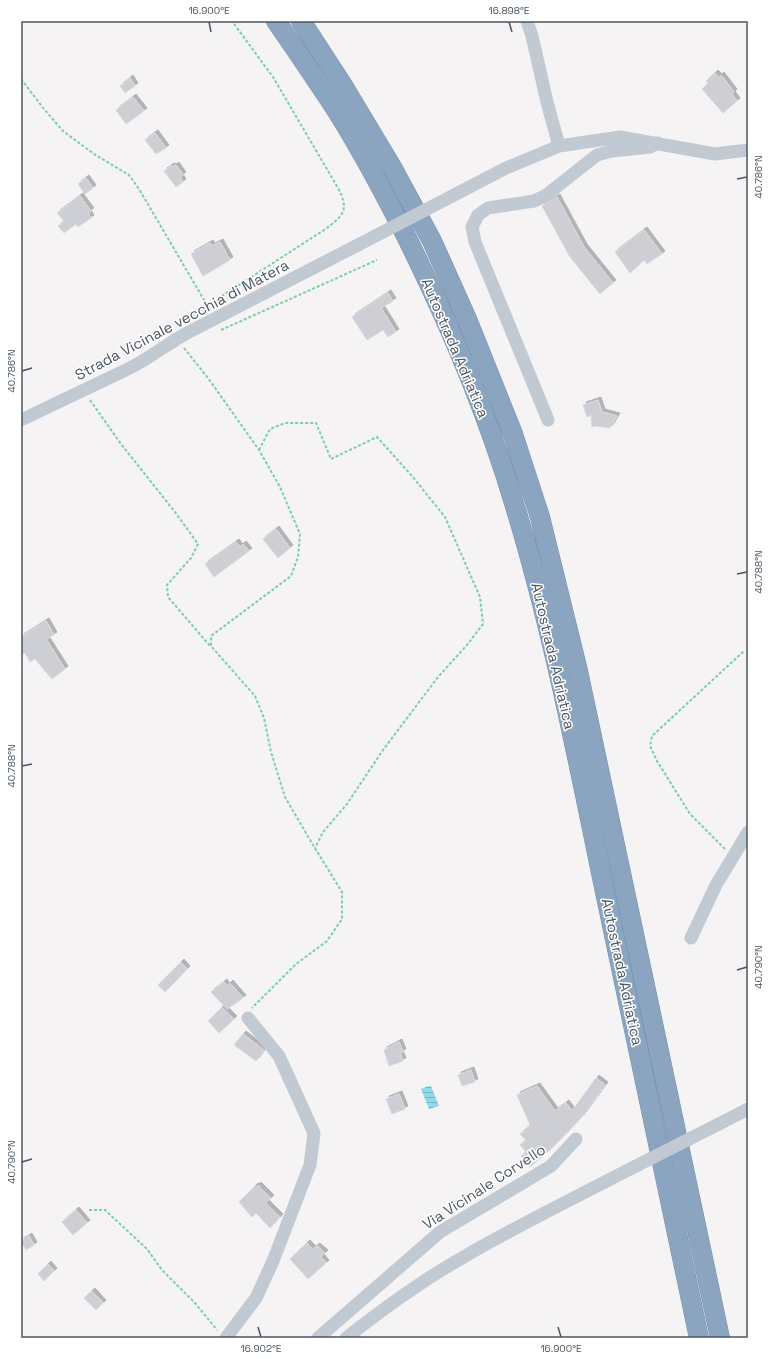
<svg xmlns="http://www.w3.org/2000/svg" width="769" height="1359" font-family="'Space Grotesk',sans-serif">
<defs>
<pattern id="water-rules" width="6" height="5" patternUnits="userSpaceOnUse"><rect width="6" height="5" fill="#90daee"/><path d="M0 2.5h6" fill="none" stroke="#78b4c4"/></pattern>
<filter id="shadow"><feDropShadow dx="3" dy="-3" stdDeviation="0" flood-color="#0004"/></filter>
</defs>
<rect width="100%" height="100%" fill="#f5f3f3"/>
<path fill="url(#water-rules)" d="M429,1086H431L439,1106L429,1109L421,1089Z"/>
<path fill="#cdcfd5" stroke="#d7d9de" filter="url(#shadow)" d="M715,73L719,77L721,75L734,92L732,94L737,101L723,113L702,89L708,83L706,81Z
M130,78L135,86L125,93L120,86Z
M133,97L144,111L126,124L116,110Z
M155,133L166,148L156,154L145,140Z
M176,165L183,175L180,177L183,182L176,187L164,171L171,166L173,167Z
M86,178L93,188L85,194L78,184Z
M80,196L91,211L88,213L91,218L78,227L76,224L64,233L58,226L64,221L57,213Z
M557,197L584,247L613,283L600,294L570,257L542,206Z
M644,230L662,254L647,264L644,260L630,273L615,252Z
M220,242L230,260L203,276L191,254L210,243L212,246Z
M388,293L393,301L381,308L396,332L388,337L383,330L367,340L352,317Z
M598,400L602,412L617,416L610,428L595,426L592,427L591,415L587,417L583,405Z
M276,529L290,548L278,558L263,539Z
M236,542L240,547L243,544L249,551L214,577L205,564Z
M46,621L54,635L46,639L65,669L52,679L35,659L30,662L25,653L21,655V637Z
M181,962L187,969L165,992L158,985Z
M224,982L227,986L230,983L243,998L227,1009L211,992Z
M222,1007L234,1019L219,1033L208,1021Z
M243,1034L264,1050L256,1061L234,1045Z
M399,1042L403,1052L400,1053L403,1061L389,1066L384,1050Z
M471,1070L475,1082L462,1086L458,1075Z
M596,1078L605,1085L580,1119L551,1149L530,1167L521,1156L526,1152L520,1145L526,1140L520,1134L530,1125L517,1095L537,1086L555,1111L566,1103L572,1111Z
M399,1094L405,1109L392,1114L386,1099Z
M258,1185L271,1198L266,1203L280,1217L270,1228L256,1213L252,1217L239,1202L255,1186L256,1187Z
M76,1210L87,1223L73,1235L62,1222Z
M29,1236L34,1245L26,1250L21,1241Z
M307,1243L313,1249L317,1246L325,1253L321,1257L326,1263L308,1279L290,1259Z
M48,1264L54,1271L44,1281L38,1274Z
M92,1291L103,1303L96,1310L84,1298Z"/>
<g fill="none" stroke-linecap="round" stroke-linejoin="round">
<defs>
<path id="highway" d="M276,21C295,48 313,75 331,102C358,143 381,187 403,230C447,318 486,409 514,503C553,630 578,762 605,892C636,1041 668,1189 699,1338
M301,21L342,84L393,169L432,241L467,319L513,434L540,517L578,671L720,1338"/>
</defs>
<use href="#highway" stroke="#7690ad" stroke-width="20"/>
<path stroke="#7ad0a6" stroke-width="2" stroke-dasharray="3 2" stroke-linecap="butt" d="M21,79L44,109L63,131L94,154L129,175L139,189L207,305
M188,318L324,230C343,216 350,211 338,188L273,77L232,21
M221,330L377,260
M184,348L208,378L259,450L280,487L300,534L298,557L291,576L211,636V646L255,696L264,718L271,752L285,797L313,845L342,892V919L327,941L296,964L252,1008
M90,400L121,444L175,512L198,544L191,558L167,585L168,597L210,646
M259,450L270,429L285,423H316L331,459L377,437L412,476L445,517L480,597L483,624L467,645L438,677L383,750L347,804L323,832L315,848
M725,849L690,814L657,761L650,746L652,736L744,651
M89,1210H105L147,1249L162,1270L195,1303L217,1330"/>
<path stroke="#c1cad2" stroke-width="13" d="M527,21L532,36L547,102L559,146
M458,193L506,168L559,146L620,137L715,154L748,150
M21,420L130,368C150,358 167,344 187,333L356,246
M548,420L475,242L472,227L478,215L488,208L534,201L545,196L597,155L612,151L650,147L658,143
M691,938L716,885L748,832
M717,1125L748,1109
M226,1338L256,1298L273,1261L310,1165L314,1133L279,1056L248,1018
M318,1338L440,1232L551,1166L576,1139
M346,1338C383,1309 421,1281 462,1258C518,1225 576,1197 634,1167"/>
<use href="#highway" stroke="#8ba5c1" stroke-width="19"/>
<path stroke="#c1cad2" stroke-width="13" d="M356,246L458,193
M634,1167L717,1125"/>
</g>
<path fill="none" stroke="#4a5661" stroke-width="1.5" d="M209,22L211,32M509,22L512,32M737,179L747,177M22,371L32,368M737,574L747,572M22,766L32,764M737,970L747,967M22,1162L32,1159M258,1327L261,1337M558,1327L561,1337"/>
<g text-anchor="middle" stroke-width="3" stroke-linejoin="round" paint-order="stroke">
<g font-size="15" fill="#4a5661" stroke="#fff">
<text transform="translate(182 320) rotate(-28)" y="5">Strada Vicinale vecchia di Matera</text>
<text transform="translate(455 348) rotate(67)" y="5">Autostrada Adriatica</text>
<text transform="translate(553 656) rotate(77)" y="5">Autostrada Adriatica</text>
<text transform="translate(622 972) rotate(78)" y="5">Autostrada Adriatica</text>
<text transform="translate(484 1187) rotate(-33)" y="5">Via Vicinale Corvello</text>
</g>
</g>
<rect width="769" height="1359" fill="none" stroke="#ffffff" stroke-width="44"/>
<rect x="22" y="22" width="725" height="1315" fill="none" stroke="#4a5661" stroke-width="1.5"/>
<g font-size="10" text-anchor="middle" fill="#4a5661">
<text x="209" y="14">16.900°E</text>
<text x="509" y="14">16.898°E</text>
<text transform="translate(758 177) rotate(-90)" y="4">40.786°N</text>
<text transform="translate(11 371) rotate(-90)" y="4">40.786°N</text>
<text transform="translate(758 572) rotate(-90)" y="4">40.788°N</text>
<text transform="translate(11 766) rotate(-90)" y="4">40.788°N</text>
<text transform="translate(758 967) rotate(-90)" y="4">40.790°N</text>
<text transform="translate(11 1162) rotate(-90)" y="4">40.790°N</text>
<text x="261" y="1352">16.902°E</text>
<text x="561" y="1352">16.900°E</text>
</g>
</svg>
